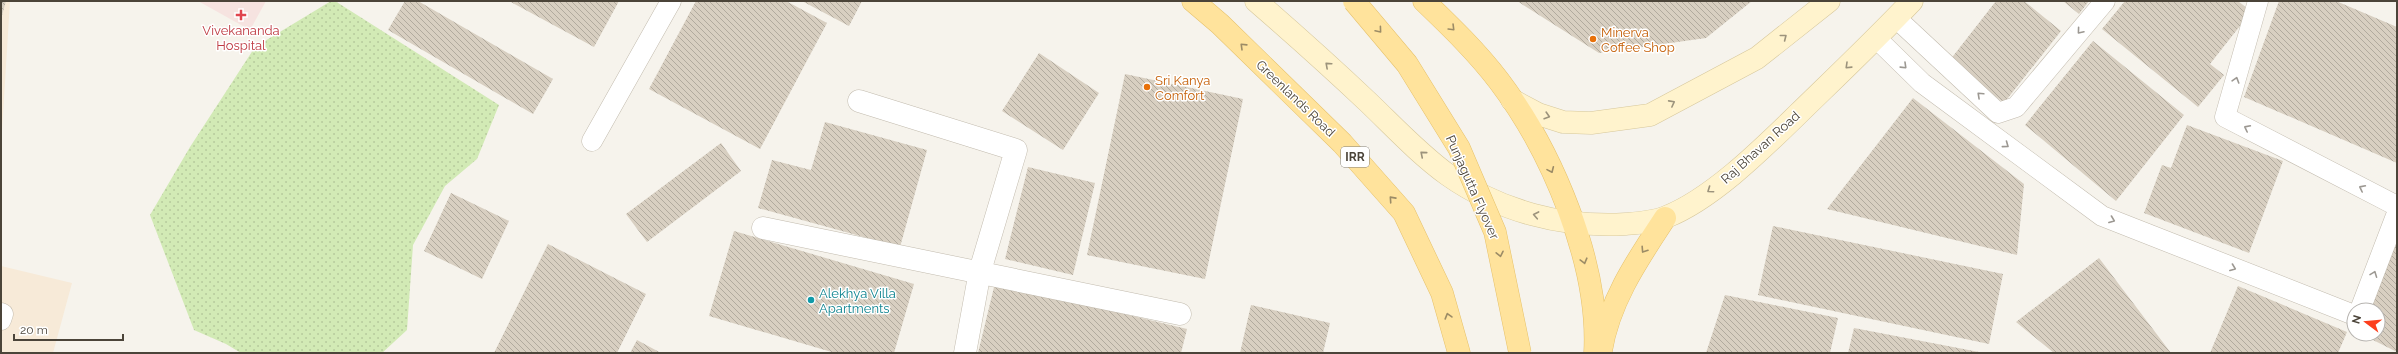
<svg xmlns="http://www.w3.org/2000/svg" width="2398" height="354" font-family="Raleway,sans-serif">
<defs>
<pattern id="grass-dots" width="8" height="8" patternUnits="userSpaceOnUse"><rect width="8" height="8" fill="#d2eab5"/><path d="M2 2h.1M6 6h.1" fill="none" stroke="#b6ca9c" stroke-width="1.8" stroke-linecap="round"/></pattern>
<pattern id="building-back-hatch" width="6" height="6" patternUnits="userSpaceOnUse"><rect width="6" height="6" fill="#d8cfc1"/><path d="M-1 5l2 2M0 0l6 6M5-1l2 2" fill="none" stroke="#b1aa9e"/></pattern>
</defs>
<rect width="100%" height="100%" fill="#f6f3ec"/>
<path fill="#f7ead8" d="M1,1H10L1,147Z
M1,266L72,283L53,353H1Z"/>
<path fill="#f6e3e0" d="M198,1H266L250,30Z"/>
<path fill="url(#grass-dots)" d="M331,1H335L499,105L477,159L445,186L413,245L407,330L382,353H241L226,344L194,330L150,215L190,147L255,47Z"/>
<path fill="url(#building-back-hatch)" d="M1,1H6L1,19Z
M405,1H418L553,79L533,114L388,30Z
M509,1H619L594,47Z
M696,1H786L827,23L760,149L649,89Z
M802,1H862L849,26Z
M1517,1H1752L1706,38L1599,53Z
M1996,1H2024L2061,31L2004,103L1950,60Z
M2063,1H2089L2079,14Z
M2125,1H2238L2251,12L2210,64L2224,75L2198,107L2102,29Z
M2279,1H2336L2397,27V163L2244,97Z
M2093,41L2184,115L2116,201L2025,125Z
M1039,53L1099,93L1063,150L1002,111Z
M1125,74L1243,99L1205,279L1087,255Z
M1913,98L2024,184L2017,255L1827,209Z
M825,122L927,150L900,247L758,208L772,160L811,170Z
M2187,125L2283,161L2249,253L2144,213L2162,165L2171,168Z
M721,143L741,171L647,242L626,214Z
M1028,167L1095,183L1073,275L1005,259Z
M451,193L509,221L482,279L424,251Z
M1773,226L2003,274L1989,344L1758,295Z
M734,231L914,284L894,353H835L709,316Z
M2397,239V352L2361,334H2378V310H2361Z
M548,244L646,294L617,353H494Z
M2099,258L2171,353H2054L2016,322Z
M995,283L1187,329L1181,353H978Z
M2238,286L2347,332L2338,353H2210Z
M1725,295L1838,318L1830,353H1706Z
M1251,305L1330,323L1323,353H1240Z
M1854,328L1979,352V353H1848Z
M637,340L661,353H630Z"/>
<g fill="none" stroke-linecap="round" stroke-linejoin="round">
<defs>
<path id="service" d="M2258,1L2225,117L2397,206
M1896,18L1998,113L2016,107L2105,1
M1876,38L1922,83L2102,216L2354,315
M592,141L671,1
M2360,310L2397,213
M1,313L3,314L1,320"/>
<path id="minor" d="M859,101L1016,150L980,271L965,353
M763,228L1180,314"/>
<path id="secondary" d="M1256,1C1294,34 1332,68 1369,103C1394,127 1419,154 1448,175C1499,211 1563,228 1626,224C1639,223 1654,222 1666,217C1712,199 1763,148 1798,114C1836,77 1875,40 1912,1
M1512,100L1538,114L1563,122L1591,123L1650,115L1757,58L1829,1"/>
<path id="primary" d="M1193,1L1220,24L1342,143L1404,213L1442,293L1459,353
M1424,1C1450,26 1477,52 1499,81C1552,151 1600,264 1595,353
M1601,351C1609,301 1638,259 1665,218"/>
</defs>
<use href="#service" stroke="#c2bbae" stroke-width="21"/>
<use href="#minor" stroke="#c2bbae" stroke-width="23"/>
<use href="#secondary" stroke="#d6c79b" stroke-width="23"/>
<use href="#primary" stroke="#e6c16a" stroke-width="23"/>
<use href="#service" stroke="#fff" stroke-width="20"/>
<use href="#minor" stroke="#fff" stroke-width="22"/>
<use href="#secondary" stroke="#fff3cd" stroke-width="22"/>
<use href="#primary" stroke="#ffe39c" stroke-width="22"/>
<defs>
<path id="primary-bridge" d="M1354,1L1407,64L1459,148L1495,232L1520,353"/>
</defs>
<use href="#primary-bridge" stroke="#e6c16a" stroke-width="23" stroke-linecap="butt"/>
<use href="#primary-bridge" stroke="#ffe39c" stroke-width="22"/>
</g>
<defs><path id="oneway-chevron" d="M-2-3.5L2.5 0L-2 3.5" fill="none" stroke-width="1.6" stroke-linecap="round" stroke-linejoin="round"/></defs>
<g stroke="#9c8c66">
<use href="#oneway-chevron" transform="translate(1452 28) rotate(45)"/>
<use href="#oneway-chevron" transform="translate(1379 30) rotate(50)"/>
<use href="#oneway-chevron" transform="translate(1243 46) rotate(-136)"/>
<use href="#oneway-chevron" transform="translate(1551 170) rotate(66)"/>
<use href="#oneway-chevron" transform="translate(1392 199) rotate(-132)"/>
<use href="#oneway-chevron" transform="translate(1644 250) rotate(123)"/>
<use href="#oneway-chevron" transform="translate(1500 254) rotate(78)"/>
<use href="#oneway-chevron" transform="translate(1584 261) rotate(75)"/>
<use href="#oneway-chevron" transform="translate(1448 316) rotate(-106)"/>
</g>
<g stroke="#9c9892">
<use href="#oneway-chevron" transform="translate(2080 31) rotate(130)"/>
<use href="#oneway-chevron" transform="translate(1904 66) rotate(44)"/>
<use href="#oneway-chevron" transform="translate(2236 80) rotate(-73)"/>
<use href="#oneway-chevron" transform="translate(1980 95) rotate(-137)"/>
<use href="#oneway-chevron" transform="translate(2247 128) rotate(-153)"/>
<use href="#oneway-chevron" transform="translate(2006 145) rotate(36)"/>
<use href="#oneway-chevron" transform="translate(2362 188) rotate(-153)"/>
<use href="#oneway-chevron" transform="translate(2112 220) rotate(21)"/>
<use href="#oneway-chevron" transform="translate(2233 268) rotate(21)"/>
<use href="#oneway-chevron" transform="translate(2374 274) rotate(-69)"/>
</g>
<g stroke="#9c937c">
<use href="#oneway-chevron" transform="translate(1784 37) rotate(-38)"/>
<use href="#oneway-chevron" transform="translate(1328 65) rotate(-138)"/>
<use href="#oneway-chevron" transform="translate(1848 66) rotate(136)"/>
<use href="#oneway-chevron" transform="translate(1672 103) rotate(-28)"/>
<use href="#oneway-chevron" transform="translate(1547 116) rotate(17)"/>
<use href="#oneway-chevron" transform="translate(1423 154) rotate(-140)"/>
<use href="#oneway-chevron" transform="translate(1710 190) rotate(145)"/>
<use href="#oneway-chevron" transform="translate(1536 215) rotate(-169)"/>
</g>
<path fill="#e0444e" stroke="#fff" stroke-width="1.5" d="M239 9h4v4h4v4h-4v4h-4v-4h-4v-4h4z"/>
<g fill="#e8710a" stroke="#fff" stroke-width="1.5">
<circle cx="1593" cy="39" r="4"/>
<circle cx="1147" cy="87" r="4"/>
</g>
<circle fill="#0f9aa8" stroke="#fff" stroke-width="1.5" cx="811" cy="300" r="4"/>
<g text-anchor="middle" stroke-width="3" stroke-linejoin="round" paint-order="stroke">
<rect fill="#fff" stroke="#817c74" stroke-width="1" x="1341" y="147" width="28" height="20" rx="3"/>
<g font-size="12" font-weight="bold" fill="#4b4439">
<text x="1355" y="161">IRR</text>
</g>
<g font-size="13" fill="#be3a42" stroke="#fff">
<text x="241" y="35">Vivekananda<tspan x="241" dy="15">Hospital</tspan></text>
</g>
<g font-size="13" fill="#c56008" stroke="#fff" text-anchor="start">
<text x="1601" y="37">Minerva<tspan x="1601" dy="15">Coffee Shop</tspan></text>
<text x="1155" y="85">Sri Kanya<tspan x="1155" dy="15">Comfort</tspan></text>
</g>
<g font-size="13" fill="#4b4439" stroke="#fff">
<text transform="translate(1296 98) rotate(44)" y="5">Greenlands Road</text>
<text transform="translate(1760 147) rotate(-42)" y="5">Raj Bhavan Road</text>
<text transform="translate(1473 187) rotate(66)" y="5">Punjagutta Flyover</text>
</g>
<g font-size="13" fill="#0d838f" stroke="#fff" text-anchor="start">
<text x="819" y="298">Alekhya Villa<tspan x="819" dy="15">Apartments</tspan></text>
</g>
</g>
<rect width="2398" height="354" fill="none" stroke="#4b4439" stroke-width="4"/>
<g transform="translate(2366 322) rotate(286)"><circle r="19" fill="#ffffff" stroke="#b7b4b0"/>
<path d="M0-3L7 15L0 10L-7 15Z" fill="#fc3f1d"/>
<text y="-6" font-size="11" font-weight="bold" text-anchor="middle" fill="#4b4439">N</text>
</g>
<path d="M14 334v6h109v-6" fill="none" stroke="#4b4439" stroke-width="2"/>
<text x="20" y="334" font-size="12" fill="#4b4439" stroke="#ffffff" stroke-width="3" paint-order="stroke">20 m</text>
</svg>
